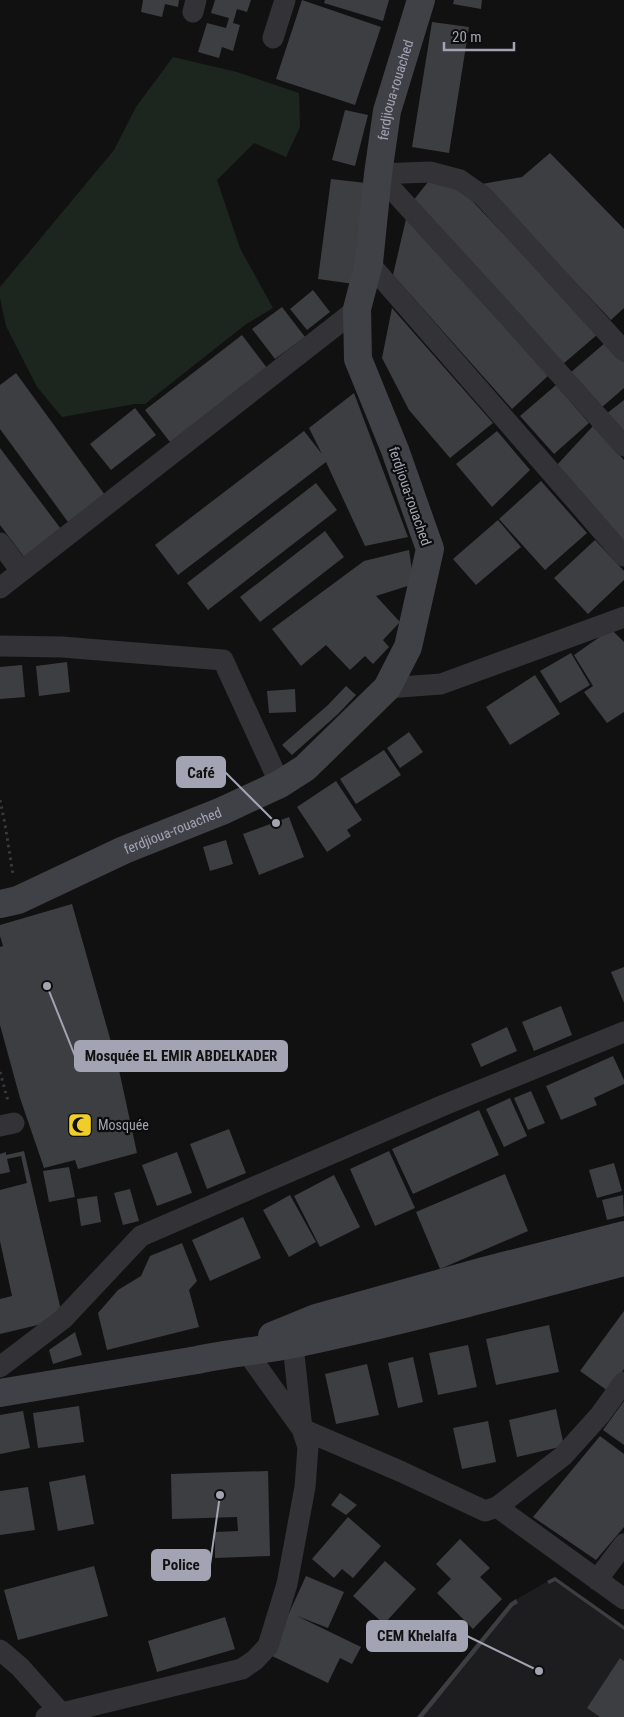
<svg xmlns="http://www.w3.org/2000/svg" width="624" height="1717" font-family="'Roboto Condensed',sans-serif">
<rect width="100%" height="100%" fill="#111112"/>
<path fill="#1d1d1f" d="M555,1577L624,1626V1717H417L510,1603Z"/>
<path fill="#1d251f" d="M173,57L237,72L299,93L300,127L286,157L254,143L217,180L240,248L273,308L245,325L145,404H135L62,417L37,387L6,326L0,298V287L114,150L136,107Z"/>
<path fill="#3d3e42" d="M143,0H179L178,7L165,4L162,17L141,12Z
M215,0H251L247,12L237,9L233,23L240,25L233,51L222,47L219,58L198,52L207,23L226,28L229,18L211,13Z
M302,0L381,27L355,105L276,79Z
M325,0H389L383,21L324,3Z
M454,0H482L481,9L453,4Z
M432,22L469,27L449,153L412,147Z
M345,110L368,115L355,166L332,160Z
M550,153L624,229V308L611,320L482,184L522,177Z
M331,179L366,183L354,284L318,279Z
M428,182L462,190L598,334L563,364L412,202Z
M406,219L549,375L512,409L393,275Z
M313,290L330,312L307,330L290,309Z
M282,307L305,337L275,359L252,329Z
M392,308L493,423L450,458L409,410L382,358Z
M242,335L267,368L170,442L145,410Z
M606,342L624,362V388L601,408L570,373Z
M16,373L105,495L68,522L0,429V385Z
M556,385L589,423L554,454L520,416Z
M354,393L408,537L365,546L326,462L178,575L155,545L304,431L322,454L309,428Z
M624,400V435L606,414Z
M135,408L156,435L111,470L90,444Z
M593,426L624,460V541L556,466Z
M497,431L530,470L492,507L456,464Z
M0,448L61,529L24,557L0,525Z
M541,481L587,533L545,570L499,519Z
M316,483L337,510L208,610L187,583Z
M498,520L521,547L476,585L453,559Z
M325,531L344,557L260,622L240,597Z
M595,540L624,571V580L588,614L554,578Z
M409,550L414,584L376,596L400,622L383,640L389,647L373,664L365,656L350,670L326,645L301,666L272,629L364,561Z
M611,629L624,642V712L607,723L584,692L593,686L574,655Z
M571,653L590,685L560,703L540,671Z
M67,662L70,692L39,696L36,666Z
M22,665L25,697L0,699V667Z
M535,675L560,714L510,745L486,707Z
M346,686L356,695L338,714L292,755L282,745L328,705Z
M295,689L296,712L269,713L267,691Z
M409,732L423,752L400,768L387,748Z
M384,750L401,775L356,804L340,779Z
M336,781L362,820L347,830L351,836L327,852L297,807Z
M289,817L304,857L259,875L243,834Z
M226,840L233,864L210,871L203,847Z
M72,904L119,1070L137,1153L78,1169L75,1160L44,1168L20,1098L0,1025V947L3,946L0,936V925Z
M624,967V1003L611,972Z
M561,1006L572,1035L534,1051L522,1022Z
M507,1027L517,1051L481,1067L471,1044Z
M613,1056L624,1080V1084L594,1098L597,1105L561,1120L546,1086Z
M531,1091L545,1123L528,1130L514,1098Z
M510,1098L527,1136L504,1147L486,1109Z
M479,1110L499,1155L413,1194L392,1149Z
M229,1129L246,1173L207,1189L190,1144Z
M24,1151L63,1319L0,1334V1299L12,1296L0,1241V1190L27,1183L21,1156L7,1159L10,1172L0,1174V1154L6,1152V1155Z
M389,1151L415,1208L375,1226L350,1169Z
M177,1152L192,1193L157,1206L142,1165Z
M614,1163L622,1191L597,1198L589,1170Z
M69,1167L75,1197L49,1202L43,1171Z
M505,1174L528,1231L440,1269L416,1212Z
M334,1175L360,1227L320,1247L294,1196Z
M130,1189L139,1221L123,1225L114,1193Z
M290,1195L316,1242L289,1257L263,1210Z
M623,1195L624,1216L607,1220L602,1200Z
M97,1196L101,1222L81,1226L77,1199Z
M243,1217L261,1258L210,1281L192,1240Z
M182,1243L197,1281L189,1290L199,1327L107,1350L98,1313L118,1290L141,1276L150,1256Z
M624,1311V1369L608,1391L580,1371Z
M549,1325L559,1372L496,1385L486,1339Z
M75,1332L82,1355L53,1364L49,1350Z
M468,1345L477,1387L438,1395L429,1353Z
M413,1357L423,1402L398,1408L388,1363Z
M367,1364L379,1415L336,1424L325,1374Z
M624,1401V1445L603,1430Z
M79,1406L84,1442L38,1448L33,1413Z
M556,1409L564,1446L517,1457L509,1420Z
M23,1411L30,1448L0,1454V1415Z
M488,1421L496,1462L462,1469L453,1428Z
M600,1436L624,1454V1527L596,1560L533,1517Z
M268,1471L270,1556L215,1558V1532L238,1531L237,1517L172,1519L171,1474Z
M85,1475L94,1524L58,1531L49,1482Z
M28,1487L35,1530L0,1535V1491Z
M340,1493L357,1505L346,1515L331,1505Z
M348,1517L381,1546L353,1578L342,1569L334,1578L312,1559Z
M460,1539L490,1568L480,1577L502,1599L473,1629L437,1593L451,1579L436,1564Z
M385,1561L416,1589L384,1624L353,1596Z
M94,1566L108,1616L18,1640L4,1590Z
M306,1576L344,1592L328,1628L297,1616L361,1647L352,1664L340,1658L328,1683L270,1655Z
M555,1577L624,1626V1630L555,1581L549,1584L547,1581Z
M516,1599L518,1603L513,1606L423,1717H417L510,1603Z
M225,1617L235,1649L157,1672L148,1641Z
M620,1658L624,1661V1717H600L587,1708Z"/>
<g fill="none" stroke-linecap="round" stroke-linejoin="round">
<path stroke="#38383e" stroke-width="3" stroke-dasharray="2.5 4" stroke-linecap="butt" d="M0,800L5,824L13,875
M0,1072L8,1101"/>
<path stroke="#323237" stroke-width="21" d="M193,12L196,0
M273,38L285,0
M378,174L509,317L624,446
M378,174L430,172L460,180L483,196L624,351
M369,263L624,556
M0,543L21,571
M0,588L357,309
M0,646L62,647L223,660L280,784
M387,688L441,684L624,617
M0,1126L14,1123
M246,1351L302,1429L402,1472L485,1511L497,1507L624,1599
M0,1367L63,1319L141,1236L444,1105L624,1032
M497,1507L563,1456L600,1415L624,1382
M597,1580L624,1544
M0,1650L20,1667L61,1713L70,1717
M46,1717L242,1669L255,1660L268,1646L287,1584L305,1487L308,1447L302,1429L293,1345"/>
<g stroke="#404047" stroke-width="28">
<path id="s1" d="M0,904L18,900L124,850L222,811L280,784L305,768L387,688L408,647L430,549L395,450L358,359L357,309L369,263L378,174L387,111L421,0"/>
<path d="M272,1336L316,1318L484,1271L624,1235"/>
<path d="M0,1393L197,1360C234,1352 271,1350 308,1341C414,1318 519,1290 624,1262"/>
</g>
</g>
<defs>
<symbol id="mosque-square" viewBox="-11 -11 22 22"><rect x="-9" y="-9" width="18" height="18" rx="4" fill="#f1cd2a" stroke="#0c0c0d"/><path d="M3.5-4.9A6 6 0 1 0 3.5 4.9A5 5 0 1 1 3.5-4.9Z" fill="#111"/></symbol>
</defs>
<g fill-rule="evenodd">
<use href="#mosque-square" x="66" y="1111" width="28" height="28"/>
</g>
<g text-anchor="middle" stroke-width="4.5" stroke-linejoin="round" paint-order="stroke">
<g font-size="14" fill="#a2a4b3" stroke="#0c0c0d">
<text dy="5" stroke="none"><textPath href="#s1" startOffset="1072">ferdjioua-rouached</textPath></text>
<text transform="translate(410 496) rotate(71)" y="5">ferdjioua-rouached</text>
<text dy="5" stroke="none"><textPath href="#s1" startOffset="188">ferdjioua-rouached</textPath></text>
</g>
<g font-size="14" fill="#a2a4b3" stroke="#0c0c0d" text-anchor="start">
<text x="98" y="1130">Mosquée</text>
</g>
</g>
<path fill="none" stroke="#a2a4b3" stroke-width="2" d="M276 823L225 772M47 986L75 1056M220 1495L210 1565M539 1671L467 1636"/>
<g fill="#a2a4b3" stroke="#0c0c0d" stroke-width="2">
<circle cx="276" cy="823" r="5"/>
<circle cx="47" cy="986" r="5"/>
<circle cx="220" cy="1495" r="5"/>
<circle cx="539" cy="1671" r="5"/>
</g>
<g fill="#a2a4b3" stroke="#a2a4b3" stroke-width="2">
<rect x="177" y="757" width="48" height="30" rx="5"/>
<rect x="75" y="1041" width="212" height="30" rx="5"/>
<rect x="152" y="1550" width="58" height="30" rx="5"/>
<rect x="367" y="1621" width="100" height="30" rx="5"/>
</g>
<g font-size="15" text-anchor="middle" font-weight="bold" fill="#111">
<text x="201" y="778">Café</text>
<text x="181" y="1061">Mosquée EL EMIR ABDELKADER</text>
<text x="181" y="1570">Police</text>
<text x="417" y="1641">CEM Khelalfa</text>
</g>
<path d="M444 42v8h70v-8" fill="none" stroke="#a2a4b3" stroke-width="2.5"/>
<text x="452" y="42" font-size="15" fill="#a2a4b3" stroke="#0c0c0d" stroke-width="4" paint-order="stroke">20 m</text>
</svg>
